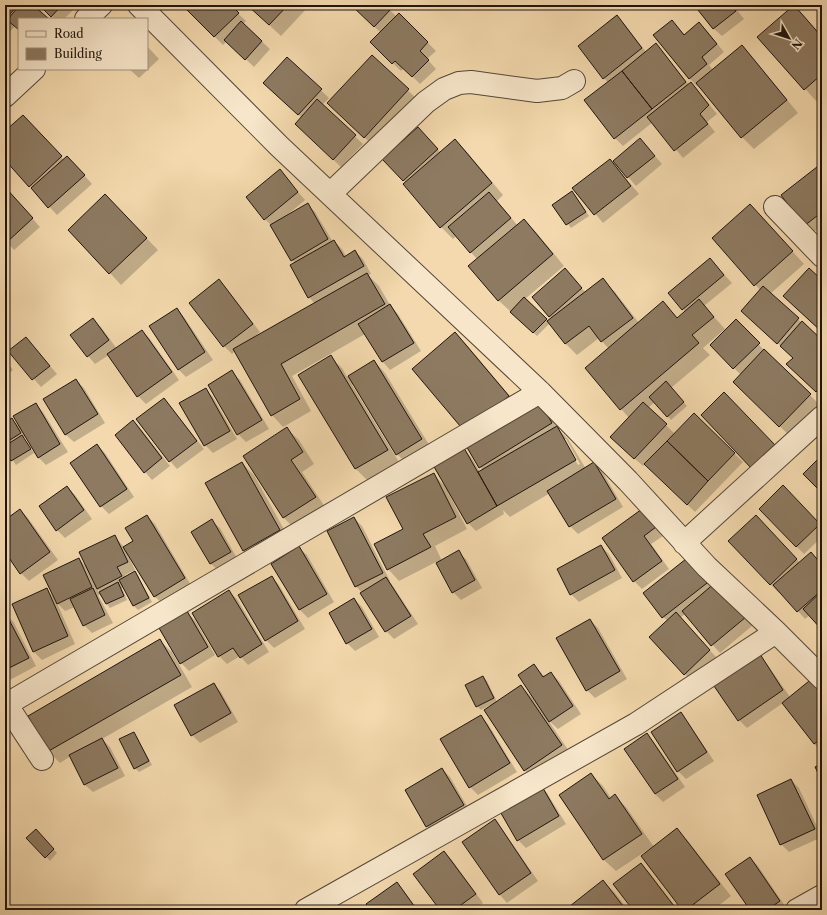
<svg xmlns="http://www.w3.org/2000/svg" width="827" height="915" font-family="'Libre Caslon Text',serif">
<rect width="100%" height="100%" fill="#f3d9ad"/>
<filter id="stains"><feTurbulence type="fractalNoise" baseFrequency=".005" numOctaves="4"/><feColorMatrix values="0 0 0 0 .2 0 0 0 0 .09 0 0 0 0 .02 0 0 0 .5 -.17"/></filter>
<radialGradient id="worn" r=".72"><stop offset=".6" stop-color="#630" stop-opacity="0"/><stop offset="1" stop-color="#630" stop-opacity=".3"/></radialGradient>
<path fill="#0003" fill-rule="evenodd" d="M5,5H32L48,19H19V29L15,26L5,37Z
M40,5H72L75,8L64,19H55Z
M183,5H229L246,21L243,24L270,49L254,67L227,41L223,45Z
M248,5H310L281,36Z
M352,5H385L397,17L399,14L436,51L427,59L436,69L420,84L404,68L401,71L371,42L381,33Z
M695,5H733L744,19L722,36L714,29Z
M794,6L822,36V96L816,101L759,37Z
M617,17L625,25L646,52L663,53L689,85L690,83L698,91L717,114L707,122L715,132L683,158L653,122L623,146L615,138L585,100L608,83L579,46Z
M672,21L685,35L699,23L707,31L724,52L709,65L713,70L742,46L753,58L798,113L754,149L742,137L699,85L697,86L689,78Z
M147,46L159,59L139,78L129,69H147Z
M372,56L420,102L377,149L340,115Z
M287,58L329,98L322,105L363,144L341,167L304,132L302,118L272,91Z
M31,124L64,160L75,165L92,184L57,215L5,159V133Z
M426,136L441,153L455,140L467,152L503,195L497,201L518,226L524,220L536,232L564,266L525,299L548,321L551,318L533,298L572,278L586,293L603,280L615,292L639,323L663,303L678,318L685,312L683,309L710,259L732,283L704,306L725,329L703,348L710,355L671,388L687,406L671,420L655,402L648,408L675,434L694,414L743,462L695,512L645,464L643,466L619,445L629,418L586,368L609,349L599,338L577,355L565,343L550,323L537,336L498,300L477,259L456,236L453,239L441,227L406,183L384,159Z
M640,139L662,164L636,186L614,161Z
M610,160L639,194L603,223L574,188Z
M822,165V226L813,233L805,225Z
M280,171L305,200L287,215L288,216L307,204L315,212L333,242L334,241L342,249L346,256L355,251L363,259L371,274L368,275L379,286L390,305L398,314L421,351L390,370L383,362L365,334L292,376L311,411L283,427L272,415L235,351L232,354L224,346L219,281L227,289L260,332L254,337L255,338L315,304L309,297L295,264L271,225L265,219Z
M5,188L40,227L14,250L5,240Z
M572,192L589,216L571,228L554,205Z
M750,205L804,264L770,294L822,341V397L796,372L794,358L742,311L760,290L713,238Z
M117,208L158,250L121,285L110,273Z
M177,309L184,317L213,360L186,377L178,369Z
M93,320L101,327L117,349L142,331L150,339L179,380L146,404L138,396L109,355L95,364L88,356Z
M736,321L766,352L822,407L792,438L746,394L741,375L711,345Z
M455,334L467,345L520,408L546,409L557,428L568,439L586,469L594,463L602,471L623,507L578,534L570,526L550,493L510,517L503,510L504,514L476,531L468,523L450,492H448L467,529L435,546L442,561L458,552L466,559L482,588L461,600L453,592L436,562L399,581L388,569L404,530L433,474L447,488L463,449L471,457L480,472L483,470L480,467ZM563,439H566L580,464L578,465Z
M26,338L57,374L41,387L9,351Z
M330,357L342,368L347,377L374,361L385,373L433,451L409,466L397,454L354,384L352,385L399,462L368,481L356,469L300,376Z
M5,359L13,370L5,376Z
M232,372L240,380L269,429L246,442L238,434Z
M76,380L84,388L105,423L74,442L66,435L44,400Z
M205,389L213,397L237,439L213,453L205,445Z
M164,399L171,407L204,449L177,469L170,461Z
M35,404L43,412L68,452L46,465L38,457L26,436L23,438L34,453L16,465L5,449V423L12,419L19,426Z
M133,421L141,429L170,466L152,480L145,472Z
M287,429L299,440L314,464L302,472L327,510L296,530L284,518L244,456Z
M97,445L105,453L134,497L109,514L101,506L71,463Z
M242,463L254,475L291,542L255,562L243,550Z
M67,487L75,495L92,519L65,538L57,530Z
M783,487L822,527V537L804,554L796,546Z
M20,510L28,518L58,560L29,581L21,573L5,551V521Z
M147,516L155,524L192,587L163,604L155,597L129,554L128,555L135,570L125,575L126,578L134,573L138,576L152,602L138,610L134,606L124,587L122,588L127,600L110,608L107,604L99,590H98L100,595H98L113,623L92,633L84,625L75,607L65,611L57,603L75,644L42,660L34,652L13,605L47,590L54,597L79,559L86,566L114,536L124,547L134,541Z
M354,518L362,526L390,581H389L393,586L418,624L394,639L386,631L362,593L356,586Z
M650,518L663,536L651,544L669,569L642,589L634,581L603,538Z
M212,521L220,528L238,560L219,571L211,564L193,532Z
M763,524L800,563L822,565V628L810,615L805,619L780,591L779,593L771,585L730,541Z
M601,546L609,554L622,578L579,602L571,594Z
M299,548L307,555L334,602L308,618L300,610L272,564Z
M691,556L753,625L720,653L685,614L680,618L717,658L692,682L685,674L668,621L663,617Z
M272,577L279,585L305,629L274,648L266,640Z
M229,592L237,599L269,652L248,665L240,656L227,664L219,656L193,614Z
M354,599L362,607L379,637L355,651L347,643L330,613Z
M187,613L195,620L215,655L189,671L181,663Z
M5,614L13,621L36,666L8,681L5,678Z
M590,620L598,628L627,679L595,698L587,690Z
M160,641L172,652L192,687L102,739L110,747L125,776L93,792L85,785L71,756L60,763L48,751Z
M759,656L767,664L790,697L822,686V751L814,744L783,703L747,728L739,720Z
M534,666L545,677L551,673L559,681L581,714L558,729L548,720L573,757L536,782L525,770L490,705L481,710L477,706L483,677L487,681L497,702L521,686L535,700Z
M214,684L221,692L238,722L200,743L192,735L175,706Z
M680,714L688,722L714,761L686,779L678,771Z
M481,716L488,724L517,772L478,795L470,787Z
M133,733L137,737L152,765L139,772L135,768Z
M647,734L654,742L685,787L663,802L655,794L625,749Z
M442,769L450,777L471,813L435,834L427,826L406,791Z
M591,774L603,786L611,798L615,796L626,807L654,847L677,830L688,841L731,896L713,910H684L652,847L616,871L604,860L560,796Z
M791,780L799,788L822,837L789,852L781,844Z
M540,785L547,793L566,824L526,848L518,840Z
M494,821L502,829L538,881L507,903L500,895L464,842Z
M36,830L57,853L50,861L28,838Z
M444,852L452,860L483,903L473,910H441Z
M750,858L758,866L787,909L751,910Z
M641,864L649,872L678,910H634Z
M603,881L615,893L628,910H574Z
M396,883L404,891L418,910H372Z"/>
<path fill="#8d7a61" stroke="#1f140e" d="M5,5H18L5,20Z
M20,5H33L49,19H19V30L7,20Z
M39,5H62L51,17Z
M182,5H231L239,13L214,37Z
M247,5H288L269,25Z
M351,5H387L391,9L374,27Z
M694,5H732L736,11L713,29Z
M794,5L822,37V74L804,90L757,37Z
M399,13L428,42L420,51L429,60L412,77L395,61L392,64L370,42Z
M617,15L642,48L603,79L578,46Z
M672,20L684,35L699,22L717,44L702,57L707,64L689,79L653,35Z
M241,21L262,41L245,60L224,40Z
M656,43L686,82L652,109L622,71Z
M742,45L787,100L741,138L696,83Z
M372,55L409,89L364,138L327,103Z
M287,57L322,89L298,115L263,83Z
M622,71L652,109L614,139L584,100Z
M691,82L709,105L700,114L708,124L674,151L647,117Z
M317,99L356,135L333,160L295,124Z
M23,115L62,156L29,187L5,160V131Z
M418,127L438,149L403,181L382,159Z
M640,138L655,156L627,178L613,161Z
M455,139L492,183L440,228L403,184Z
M67,156L85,175L48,208L31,188Z
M610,159L631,186L594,215L572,188Z
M822,163V212L804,226L781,195Z
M280,169L298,192L264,220L246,197Z
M5,187L33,218L6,243L5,242Z
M572,191L586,212L566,225L552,205Z
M489,192L511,218L470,253L448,227Z
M105,194L147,238L109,274L68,230Z
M308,203L328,239L291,261L270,225Z
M750,204L793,251L754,286L712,238Z
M524,219L553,254L498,301L468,266Z
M334,240L344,257L355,250L364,266L308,298L290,265Z
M710,258L724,275L682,310L668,293Z
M565,268L582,288L549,317L532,297Z
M809,268L822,280V332L783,296Z
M367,273L385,304L281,364L300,399L271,416L233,349Z
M603,278L633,318L601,342L589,326L565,344L547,321Z
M219,279L253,324L223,347L189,303Z
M763,286L799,318L777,344L741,311Z
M524,297L547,319L533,333L510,312Z
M699,299L714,317L692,335L699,343L620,410L585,368L663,301L677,318Z
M390,304L414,343L382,362L358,324Z
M177,308L205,352L178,370L149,326Z
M93,318L109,340L87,357L70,335Z
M736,319L760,343L733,369L710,345Z
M802,321L822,340V385L816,392L786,364L793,358L780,346Z
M142,330L172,372L137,397L107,354Z
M455,332L509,396L466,433L412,369Z
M26,337L50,366L32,380L8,351Z
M764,349L811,394L779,427L733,382Z
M331,355L388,450L355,469L298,375Z
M374,360L422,439L396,455L348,376Z
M232,370L262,420L237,435L208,385Z
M76,379L98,414L65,435L43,399Z
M666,381L684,402L667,417L649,397Z
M206,388L230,431L204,446L179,403Z
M724,392L776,446L752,469L701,415Z
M164,398L197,441L169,462L136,419Z
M538,399L552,423L479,468L465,444Z
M643,402L667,424L634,459L610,437Z
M36,403L60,444L38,458L13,416Z
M694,413L735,453L708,481L667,441Z
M12,418L21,433L5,443V422Z
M133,420L162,458L144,473L115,435Z
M557,426L576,460L497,506L478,472Z
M287,427L303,452L291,460L316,497L283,518L243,456Z
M22,435L31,449L11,461L5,451V446Z
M667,441L708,481L687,505L644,464Z
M97,444L127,489L100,507L70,463Z
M464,448L497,506L467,524L433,465Z
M822,455V493L803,474Z
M242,462L280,530L243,551L205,483Z
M594,462L616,499L569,527L547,491Z
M434,473L456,517L423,534L431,547L387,570L374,544L403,529L386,497Z
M783,485L820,524L796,547L759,509Z
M67,486L84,510L56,531L39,506Z
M20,509L50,552L20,574L5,552V520Z
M642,509L656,527L644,536L662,561L633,582L602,538Z
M147,515L185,578L154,597L123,547L133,541L125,528Z
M756,515L797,559L770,585L728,541Z
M354,517L383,573L355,587L327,531Z
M212,519L231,552L210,564L191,532Z
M115,535L128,562L117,567L122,576L97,589L79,552Z
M601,545L615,570L570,595L557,569Z
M299,546L327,594L299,610L271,564Z
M459,550L475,580L452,593L436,563Z
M811,552L822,565V590L797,612L773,585Z
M691,555L711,580L662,618L643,593Z
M79,558L92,587L57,604L43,575Z
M135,571L149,598L133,606L119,580Z
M272,576L298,621L265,641L238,595Z
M386,577L411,616L385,632L360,593Z
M118,582L124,596L106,604L99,592Z
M716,582L746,617L711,646L682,611Z
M47,588L68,636L33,652L12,604Z
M93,588L105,615L83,626L70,599Z
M229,590L262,644L240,658L233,648L218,657L192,613Z
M822,591V630L803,609Z
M354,598L372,629L346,644L329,613Z
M187,611L208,647L180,664L159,628Z
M5,612L29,658L5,670Z
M676,612L710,650L684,675L649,637Z
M590,619L620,671L586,691L556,638Z
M160,639L181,675L47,752L28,716Z
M760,654L783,690L738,721L714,686Z
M534,664L543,677L551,672L573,706L549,722L518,675Z
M483,676L494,698L476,707L465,685Z
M814,677L822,687V738L814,744L782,703Z
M214,683L231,713L191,736L174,705Z
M521,685L562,745L524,771L484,710Z
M681,712L707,752L677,772L651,732Z
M481,715L510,763L469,788L440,739Z
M134,732L149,761L134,769L119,739Z
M647,733L678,779L655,794L624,749Z
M102,738L118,768L84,785L69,755Z
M822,763V781L815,767Z
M442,768L464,805L426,827L405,790Z
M591,773L609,799L615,794L642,834L603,860L559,795Z
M791,779L815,829L780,845L757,795Z
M540,783L559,816L517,841L498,808Z
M495,819L531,873L499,895L462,842Z
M677,828L720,884L686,910H682L641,856Z
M36,829L54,849L45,858L26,838Z
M444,851L476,894L454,910H440L413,874Z
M750,857L780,901L767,910H750L725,874Z
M641,863L677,910H633L613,884Z
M603,880L626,910H573L570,906Z
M397,882L417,910H371L366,904Z"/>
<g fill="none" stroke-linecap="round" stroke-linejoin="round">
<defs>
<path id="minor" d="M139,5L279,146L540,392L628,481L707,567L776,632L822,678
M86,19L101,5
M5,96L34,69
M330,194L426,102L444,89L459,83L471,82L537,91L562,88L574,81
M775,207L822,256
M684,543L822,417
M42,759L10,710L11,703L14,700L540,392
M306,910L636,724L776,632
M797,910L822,896"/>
</defs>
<use href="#minor" stroke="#544536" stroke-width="24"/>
<use href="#minor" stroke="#f7e6ca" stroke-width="22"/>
</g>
<rect width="827" height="915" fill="none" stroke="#f3d9ad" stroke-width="20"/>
<rect x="6" y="6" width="815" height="903" fill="none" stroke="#1f140e" stroke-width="2"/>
<rect x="10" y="10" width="807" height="895" fill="none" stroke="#1f140e"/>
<rect x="18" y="18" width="130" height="52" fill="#f7e6ca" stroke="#a1927f"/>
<rect x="26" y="31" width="20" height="6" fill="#f7e6ca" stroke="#a1927f"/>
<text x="54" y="38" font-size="12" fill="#1f140e">Road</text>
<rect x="26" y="48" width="20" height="12" fill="#8d7a61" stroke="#a1927f"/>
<text x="54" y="58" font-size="12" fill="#1f140e">Building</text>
<g transform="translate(789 38) rotate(129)" stroke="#f7e6ca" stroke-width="3" paint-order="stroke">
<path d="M0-3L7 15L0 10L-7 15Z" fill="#1f140e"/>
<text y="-6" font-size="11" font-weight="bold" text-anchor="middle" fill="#1f140e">N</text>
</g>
<rect width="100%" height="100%" filter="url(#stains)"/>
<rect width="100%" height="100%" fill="url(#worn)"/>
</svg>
